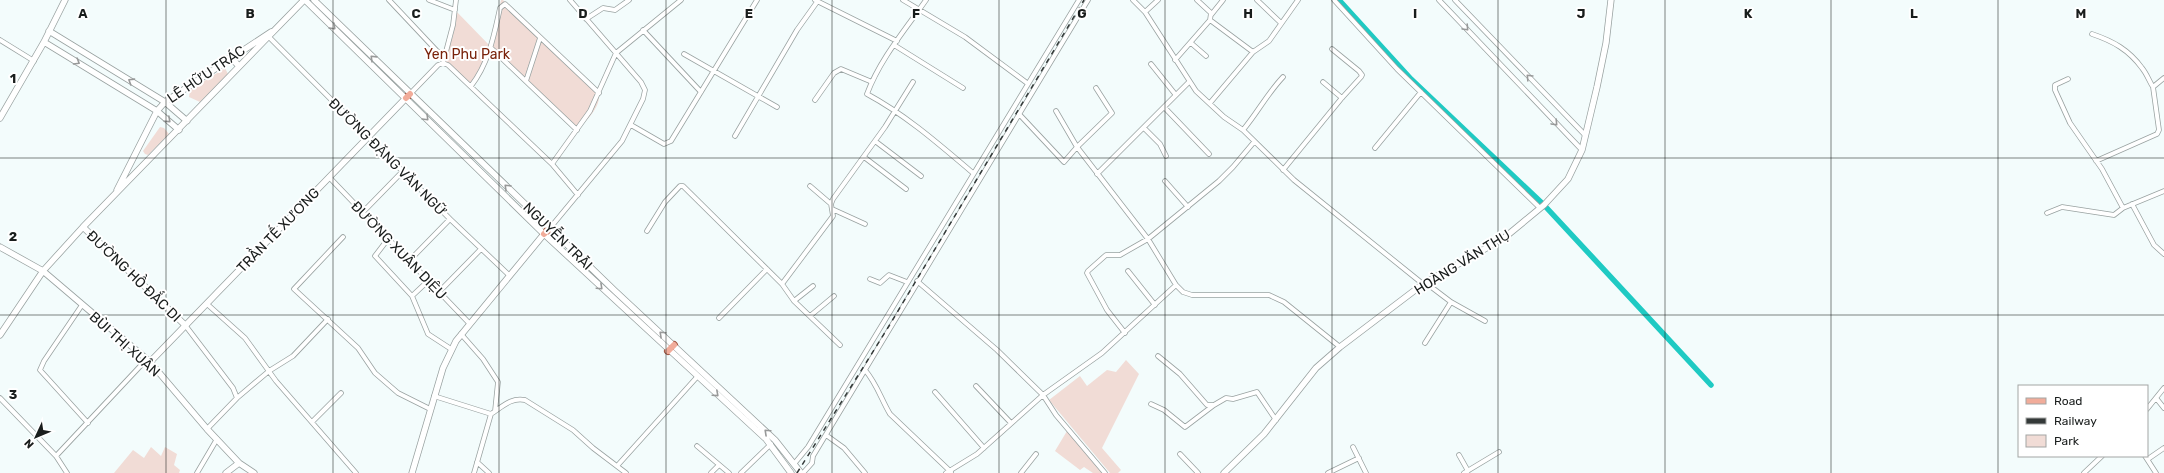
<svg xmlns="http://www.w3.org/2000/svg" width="2164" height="473" font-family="Rubik,sans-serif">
<rect width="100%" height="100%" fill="#f3fcfc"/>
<path fill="#f1dcd6" d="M501,0H503L599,93C601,107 587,120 577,130L526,81L507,60L491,49L477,82L471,86L443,63L453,36L455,10L491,47Z
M225,68L228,74L200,102L189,97L190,90Z
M160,127L164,128L169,134L148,155L145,154L143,151Z
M1126,360L1139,374L1102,448L1121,470L1118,473H1110L1049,400L1080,376L1087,386L1107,370L1116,372Z
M1067,431L1103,473H1093L1084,467L1080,470L1055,451Z
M151,447L161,456L165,447L177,454L174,465L180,470L179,473H114L133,450L144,458Z"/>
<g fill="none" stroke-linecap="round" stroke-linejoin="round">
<path stroke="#1fcac3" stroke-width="5.5" d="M1339,0L1411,79L1544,205L1711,385"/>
<defs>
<path id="street" d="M389,0L437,51L444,55
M429,0L455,10
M815,0L897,41
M903,0L965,37L1027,83
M926,0C905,30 880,59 867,94C906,115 940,145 973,173
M1133,0L1145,12L1196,91L1224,117L1243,130L1294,180L1423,284
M1257,0L1281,23
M1334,0L1397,69L1540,208
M1439,0L1582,150
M1455,0L1585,135
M1145,12L1158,0
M1211,15L1223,0
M586,19L603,8L615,10L629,0
M1210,20L1253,52
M643,30L701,92
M2092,34C2113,41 2129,50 2142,68C2147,74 2149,81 2153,87
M269,37L450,219L509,275
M0,40L34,61
M1191,43L1206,56
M894,45L963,88
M491,48L577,130
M684,54L777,107
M1175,60L1210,20L1211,13L1197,0
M443,63L453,25L456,0
M1151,64L1175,94
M2068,79L2055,85V90L2070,123L2102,169L2123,208L2164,191
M526,81L540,38
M1323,82L1342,98
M471,86C489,63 494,35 500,8L505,4L599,93
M410,94L438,65L443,63L448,65L552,164L578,195
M815,100L834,73L841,69L872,82
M1210,103L1253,52L1269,41L1298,0
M1164,107L1209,154
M1019,114L1064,162L1077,147L1056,111
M631,125L664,144L671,141L757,0
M1144,128L1160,144L1166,156
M1243,130C1258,112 1267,94 1283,77
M735,136L797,30L817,2
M875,141L921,176
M1375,148L1421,92
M864,157L906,189
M2096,161L2157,134L2159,130L2153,87L2164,78
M552,164L590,111L616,53L681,0
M1283,170L1341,99L1361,77L1362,75L1359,71L1332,49
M1097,174L1189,82
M329,177L469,323
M1165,181L1188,207
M810,186L831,204
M2132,204L2154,245L2164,254
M832,209L865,224
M363,212L403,171
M2047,213L2062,207L2114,215L2123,208
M550,228L622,141L643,99L645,90L641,82L570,0
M647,231L665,202L680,186H683L782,284L794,301L840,345
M343,237L294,289L358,348L375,373L398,393L430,409
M388,239L375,256L412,296L428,334L451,349
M409,261L450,219
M1128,271L1155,305
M870,279L880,283L889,275L907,282
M917,281L997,350L1043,395L1056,415L1105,473
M1426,283L1451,302L1485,321
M782,284L833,216L831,204L833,199L885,127L913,82
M1176,285L1183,292L1192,295H1269L1284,302L1340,347
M439,292L481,249
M412,296L428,281
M794,301L813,286
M207,304L245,338L276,381L356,473
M82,305L44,361L40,370L88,423
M810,316L834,296
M719,318L767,269
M185,325L233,388L237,398
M1125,333L1107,310L1087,273L1088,271L1106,255H1120L1148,239L1219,181L1233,167L1254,142
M461,334L483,359L498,382L495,411
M1425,343L1451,302
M1158,356L1180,374L1207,405H1214L1226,398L1233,399L1257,392L1276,420
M865,370C877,384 881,399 890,414L951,472
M976,386L1011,423
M935,392L984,448
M434,396L491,414
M0,398L56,456L67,473
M2156,398L2164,408
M1151,404L1164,410L1185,427L1214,405
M2147,409L2164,388
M312,422L341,393
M207,429L237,398L269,371L293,356L328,319
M826,435L844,448L865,473
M697,446L729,473
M1353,447L1366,473
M1180,454L1198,473
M1459,455L1468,471
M56,456L146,360
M2145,456L2156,473
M2148,459L2164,448
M477,462L489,473
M794,464L808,447L1079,0
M617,466L697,377
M197,473L217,439
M474,473L491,414C502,407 511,397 525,400L573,430L593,448L626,473
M711,473L719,465
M741,473L771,444
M803,473L812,463L813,456L1088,0
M946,473L977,454L1043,395L1102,353L1176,285L1148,239L1077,147L1112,113L1096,88
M1021,473L1036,454
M1328,473L1359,458
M1464,473L1499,452
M2084,473L2102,456"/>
<path id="secondary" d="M305,0L544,234L766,439L791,473
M314,0L615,291L775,440L801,473
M49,31L165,102L187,121
M44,42L157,111L179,130
M230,57L239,66
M0,118L44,42L65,0
M117,190L157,111L165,102L271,32
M83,227L185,325
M0,247L43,271L150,362L207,429L239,463L254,473
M0,335L43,271L83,227L304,0
M150,362L406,98
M226,473L239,463
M412,473L443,368L456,341L544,234
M1224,473L1264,434L1316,368L1340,347L1423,284L1504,238L1544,205L1568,179L1582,150L1597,87L1606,43L1611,0"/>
<path id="primary" d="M406,98L410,94
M544,234L550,228
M668,351L674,345"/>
</defs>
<use href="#street" stroke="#99a2a1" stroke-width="5.5"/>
<use href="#secondary" stroke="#99a2a1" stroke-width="7"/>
<use href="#primary" stroke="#a05642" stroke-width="8"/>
<use href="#street" stroke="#fff" stroke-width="4"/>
<use href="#secondary" stroke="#fff" stroke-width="5.5"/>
<use href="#primary" stroke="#f1ac9a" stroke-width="6"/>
<path stroke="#343938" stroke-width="1.5" stroke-dasharray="5 5" stroke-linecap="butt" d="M797,473L889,326L1084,0"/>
</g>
<defs><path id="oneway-chevron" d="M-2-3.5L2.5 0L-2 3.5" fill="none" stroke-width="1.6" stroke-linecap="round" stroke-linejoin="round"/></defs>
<g stroke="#989999">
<use href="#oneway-chevron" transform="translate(333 27) rotate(44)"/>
<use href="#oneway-chevron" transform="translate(1466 28) rotate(47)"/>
<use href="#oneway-chevron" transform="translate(373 58) rotate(-136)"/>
<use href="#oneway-chevron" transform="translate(77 62) rotate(31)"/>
<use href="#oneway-chevron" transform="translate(1529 77) rotate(-134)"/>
<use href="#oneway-chevron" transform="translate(131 81) rotate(-148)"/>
<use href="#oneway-chevron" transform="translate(426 118) rotate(45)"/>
<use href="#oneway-chevron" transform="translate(168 120) rotate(42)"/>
<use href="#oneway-chevron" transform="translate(1555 123) rotate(47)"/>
<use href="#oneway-chevron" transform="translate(507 187) rotate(-136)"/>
<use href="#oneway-chevron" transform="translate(600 287) rotate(43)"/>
<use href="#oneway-chevron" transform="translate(662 334) rotate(-137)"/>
<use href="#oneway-chevron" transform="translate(716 394) rotate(42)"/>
<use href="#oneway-chevron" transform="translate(767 432) rotate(-137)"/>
</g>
<path fill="none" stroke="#191d1c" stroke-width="1" stroke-opacity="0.55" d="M166,0V473M333,0V473M499,0V473M666,0V473M832,0V473M999,0V473M1165,0V473M1332,0V473M1498,0V473M1665,0V473M1831,0V473M1998,0V473M0,158H2164M0,315H2164"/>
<g text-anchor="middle" stroke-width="4" stroke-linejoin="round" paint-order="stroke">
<g font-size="14" fill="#79220a" stroke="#fff">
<text x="467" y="59">Yen Phu Park</text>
</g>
<g font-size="14" fill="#191d1c" stroke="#fff">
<text transform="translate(206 74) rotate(-34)" y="5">LÊ HỮU TRÁC</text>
<text transform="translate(388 157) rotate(45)" y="5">ĐƯỜNG ĐẶNG VĂN NGỮ</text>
<text transform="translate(278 230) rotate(-46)" y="5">TRẦN TẾ XƯƠNG</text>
<text transform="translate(558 236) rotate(44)" y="5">NGUYỄN TRÃI</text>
<text transform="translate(399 250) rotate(46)" y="5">ĐƯỜNG XUÂN DIỆU</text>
<text transform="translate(1462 262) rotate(-32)" y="5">HOÀNG VĂN THỤ</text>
<text transform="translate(134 276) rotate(44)" y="5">ĐƯỜNG HỒ ĐẮC DI</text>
<text transform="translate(125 344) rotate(42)" y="5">BÙI THỊ XUÂN</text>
</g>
</g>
<g font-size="13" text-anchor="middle" font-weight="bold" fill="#191d1c" stroke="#fff" stroke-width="4" stroke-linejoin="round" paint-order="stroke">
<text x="83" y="18">A</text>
<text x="250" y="18">B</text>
<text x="416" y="18">C</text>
<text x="583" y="18">D</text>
<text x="749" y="18">E</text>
<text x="916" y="18">F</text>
<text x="1082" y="18">G</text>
<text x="1248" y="18">H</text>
<text x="1415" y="18">I</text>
<text x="1581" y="18">J</text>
<text x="1748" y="18">K</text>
<text x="1914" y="18">L</text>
<text x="2081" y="18">M</text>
<text x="13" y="83">1</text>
<text x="13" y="241">2</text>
<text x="13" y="399">3</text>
</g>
<rect x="2018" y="385" width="130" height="72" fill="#ffffff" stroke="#a3a5a4"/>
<rect x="2026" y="398" width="20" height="6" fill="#f1ac9a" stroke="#a3a5a4"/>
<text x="2054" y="405" font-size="12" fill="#191d1c">Road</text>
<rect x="2026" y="418" width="20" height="6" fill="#343938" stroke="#a3a5a4"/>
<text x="2054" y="425" font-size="12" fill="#191d1c">Railway</text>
<rect x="2026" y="435" width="20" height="12" fill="#f1dcd6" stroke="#a3a5a4"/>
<text x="2054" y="445" font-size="12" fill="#191d1c">Park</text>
<g transform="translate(36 437) rotate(226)" stroke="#ffffff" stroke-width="3" paint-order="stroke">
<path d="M0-3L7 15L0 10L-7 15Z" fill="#191d1c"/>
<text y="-6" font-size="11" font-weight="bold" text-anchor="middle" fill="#191d1c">N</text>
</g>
</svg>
